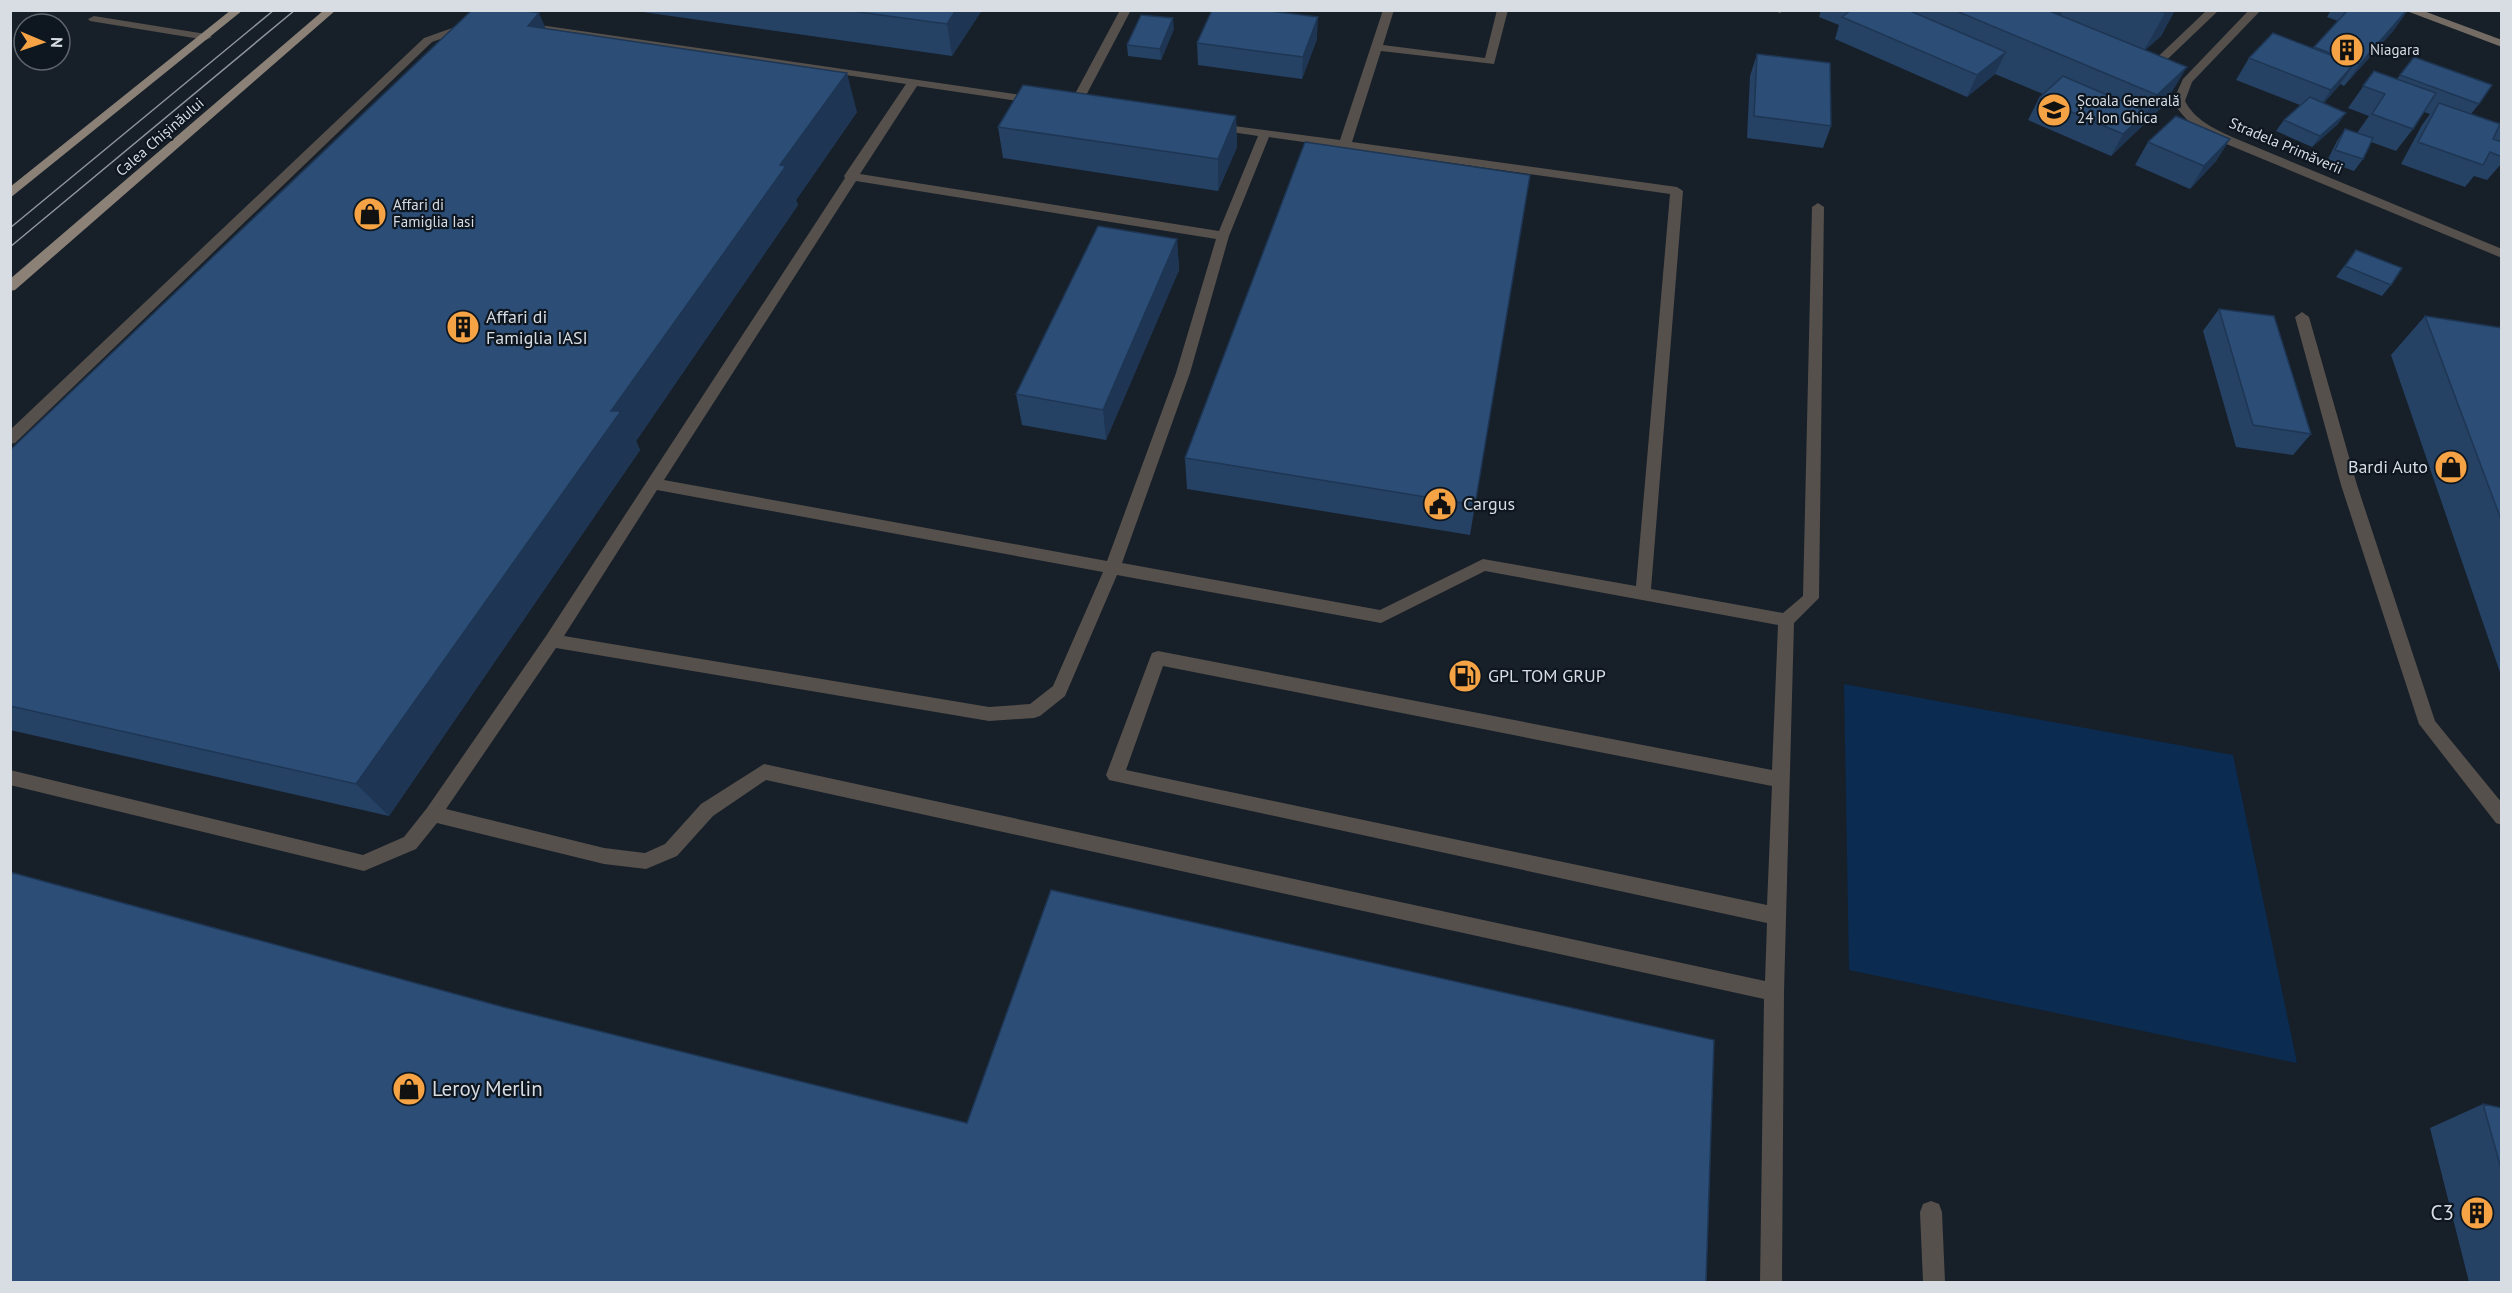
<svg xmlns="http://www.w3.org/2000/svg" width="2512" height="1293" font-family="'PT Sans',sans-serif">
<rect width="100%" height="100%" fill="#171f29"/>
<path fill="#0b2b50" d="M1844,684L2233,755L2297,1063L1849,970Z"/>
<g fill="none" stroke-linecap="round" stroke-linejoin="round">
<path fill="#55504b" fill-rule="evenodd" d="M489,10H500L491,21L432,42L15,443L10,444V430L424,38L483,17Z
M1120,10H1131L1081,105L1079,108H1071L1069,105Z
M1383,10H1394L1383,45L1485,58L1497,10H1508L1494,64L1381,51L1352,142L1677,187L1683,191L1651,589L1783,613L1803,596L1812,207L1818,203L1824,207L1819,598L1794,623L1784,992L1782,1282H1760L1764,999L766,780L713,816L677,856L646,869L604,864L437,823L416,849L364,871L10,785V770L363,855L404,837L427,808L546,636L845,178L844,176L906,84L523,27L519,26V22L1042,98L1044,100L1038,104L917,86L860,174L1219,231L1258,136L1211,129V123L1340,140ZM1269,137L1670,194L1636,586L1483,559L1380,610L1122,563L1190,373L1229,236ZM856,181L1216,239L1176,373L1107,561L664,480ZM657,490L1103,572L1053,686L1030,704L989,707L564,636ZM1485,571L1778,625L1772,770L1158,651L1152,653L1150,658L1106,775L1109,780L1767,923L1765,981L764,764L701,804L665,844L645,853L604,848L446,809L556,648L989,721L1034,718L1040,716L1065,696L1117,575L1381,623ZM1163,666L1772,786L1767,905L1126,770Z
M1772,10H1785L1780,13Z
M2207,10H2219L2153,73H2145V69Z
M2249,10H2261L2192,82L2185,101C2195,120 2213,128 2232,137L2502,249V258L2224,143C2202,132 2185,123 2173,101L2183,79Z
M94,16L206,34L212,37L206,40L90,21L88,19Z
M2302,312L2309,317L2357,485L2435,721L2502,803V825L2496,823L2419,724L2341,485L2295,317Z
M1931,1201L1939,1204L1942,1212L1945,1282H1923L1920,1212L1923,1204Z"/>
<path fill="#746c64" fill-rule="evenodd" d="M2404,10H2421L2502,40V47Z"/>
<path fill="#8b8177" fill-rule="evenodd" d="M231,10H243L10,198V187Z
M324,10H336L15,290L10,291V279Z"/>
<path stroke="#8f959d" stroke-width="1.5" d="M10,228L274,10
M10,247L295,10"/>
</g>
<path fill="#254265" d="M629,10H982L952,56Z
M1821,10H2175L2161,36L2145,50L2164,105L2111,156L2028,120L2039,98L2043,94L1995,74L1967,97L1835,39L1839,25L1819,17Z
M2331,10H2408L2393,31L2344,86L2340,84L2324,103L2338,124L2312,147L2276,131L2284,120L2300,105L2236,80L2249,58L2313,48L2338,21L2327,17Z
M546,29L857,112L796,200L798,205L636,441L640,450L389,816L10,730V450Z
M1174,29L1161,60L1128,56L1127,45Z
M1317,39L1302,79L1198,65L1197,43Z
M1757,54L1831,126L1823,148L1747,138L1750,76Z
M2414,57L2479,104L2471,114L2499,124L2502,117V163L2487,180L2474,176L2465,187L2401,164L2422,125L2430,114L2424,112L2413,129L2396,151L2371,142L2363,159L2354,171L2327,161L2337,141L2345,129L2357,133L2369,116L2348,108L2374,71L2397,79Z
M1236,116L1237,147L1218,191L1003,158L998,127Z
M2230,139L2216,161L2190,189L2135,165L2148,142Z
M1177,239L1179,270L1106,440L1022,425L1016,394Z
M2356,250L2391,285L2382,296L2336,277Z
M2219,309L2311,434L2293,455L2236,447L2203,331Z
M2425,316L2502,328V678L2391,355Z
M1185,458L1475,505L1470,535L1187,489Z
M2483,1104L2502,1108V1282H2469L2430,1128Z"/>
<path fill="#1e3653" d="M956,10H982L952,56L947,24Z
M2042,10H2063L2059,18Z
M2168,10H2175L2161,36L2143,52L2165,13Z
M2408,10L2393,31L2344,86L2360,64Z
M539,13L556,52L528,26Z
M1318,17L1317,39L1302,79L1303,57Z
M1173,18L1174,29L1161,60L1160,49Z
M2006,52L1995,74L1967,97L1977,75Z
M2354,64L2339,86L2316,112L2331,90Z
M2187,67L2164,105L2111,156L2123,134L2147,112L2157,95Z
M847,73L857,112L796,200L798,205L636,441L640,450L389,816L356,784L780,165Z
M2346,113L2338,124L2312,147L2320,136Z
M1236,116L1237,147L1218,191V159Z
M2230,139L2216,161L2190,189L2204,166Z
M1177,239L1179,270L1106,440L1103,410Z"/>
<path fill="#2b4d76" stroke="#1e3653" stroke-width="1.5" d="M472,10H521L539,13L528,26L847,73L780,165L786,166L611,411H621L356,784L10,706V450Z
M844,10H956L947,24Z
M1212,10H1262L1318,17L1303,57L1197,43Z
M1851,10H1908L2006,52L1977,75L1842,17Z
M1954,10H2047L2187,67L2157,95Z
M2157,10H2168L2165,13Z
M2348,10H2407L2360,64L2314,47Z
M1141,15L1173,18L1160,49L1127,45Z
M2273,33L2354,64L2331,90L2249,58Z
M1757,54L1830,63L1831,126L1754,116Z
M2414,57L2492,85L2479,104L2400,75Z
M2374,71L2436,93L2413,129L2372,114L2385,94L2363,86Z
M2063,76L2147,112L2123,134L2039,98Z
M1023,85L1236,116L1218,159L998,127Z
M2310,97L2346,113L2320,136L2284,120Z
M2439,103L2500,124L2493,139L2502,142V157L2490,152L2483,165L2418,142Z
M2176,116L2230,139L2204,166L2148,142Z
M2345,129L2373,138L2363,159L2335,150Z
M1305,142L1530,175L1475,505L1185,458Z
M1098,226L1177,239L1103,410L1016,394Z
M2356,250L2402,268L2391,285L2345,266Z
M2219,309L2274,316L2311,434L2253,425Z
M2425,316L2502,328V522Z
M10,872L503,1007L967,1123L1051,890L1714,1040L1706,1282H10Z
M2483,1104L2502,1108V1172Z"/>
<defs>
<symbol id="building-disc" viewBox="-11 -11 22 22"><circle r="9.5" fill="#f5a345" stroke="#0e1620"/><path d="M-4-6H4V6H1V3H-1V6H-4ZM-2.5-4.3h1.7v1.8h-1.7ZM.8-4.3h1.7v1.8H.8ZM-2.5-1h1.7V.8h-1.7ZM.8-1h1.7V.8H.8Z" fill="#111"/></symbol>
<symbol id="school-disc" viewBox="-11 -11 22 22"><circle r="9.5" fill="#f5a345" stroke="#0e1620"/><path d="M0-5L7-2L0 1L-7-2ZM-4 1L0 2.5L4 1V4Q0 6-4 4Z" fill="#111"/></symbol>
<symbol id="shop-disc" viewBox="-11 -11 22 22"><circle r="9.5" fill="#f5a345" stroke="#0e1620"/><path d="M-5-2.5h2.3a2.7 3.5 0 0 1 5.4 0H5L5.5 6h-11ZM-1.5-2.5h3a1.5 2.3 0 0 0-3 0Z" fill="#111"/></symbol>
<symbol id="civic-disc" viewBox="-11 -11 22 22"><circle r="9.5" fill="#f5a345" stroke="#0e1620"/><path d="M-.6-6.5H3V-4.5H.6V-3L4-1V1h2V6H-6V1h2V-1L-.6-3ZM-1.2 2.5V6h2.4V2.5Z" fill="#111"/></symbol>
<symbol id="fuel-disc" viewBox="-11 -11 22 22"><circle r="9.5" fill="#f5a345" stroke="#0e1620"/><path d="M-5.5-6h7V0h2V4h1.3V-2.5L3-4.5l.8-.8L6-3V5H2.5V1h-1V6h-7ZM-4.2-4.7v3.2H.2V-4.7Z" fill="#111"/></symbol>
</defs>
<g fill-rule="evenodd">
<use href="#building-disc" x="2328" y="31" width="38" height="38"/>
<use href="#school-disc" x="2035" y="91" width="38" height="38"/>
<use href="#shop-disc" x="351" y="195" width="38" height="38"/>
<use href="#building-disc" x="444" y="308" width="38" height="38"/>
<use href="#shop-disc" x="2432" y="448" width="38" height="38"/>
<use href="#civic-disc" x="1421" y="485" width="38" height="38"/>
<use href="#fuel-disc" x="1446" y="657" width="38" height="38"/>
<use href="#shop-disc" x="390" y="1070" width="38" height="38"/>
<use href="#building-disc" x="2458" y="1194" width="38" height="38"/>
</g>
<g text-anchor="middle" stroke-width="4.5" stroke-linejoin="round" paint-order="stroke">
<g font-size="15" fill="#d8dde4" stroke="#0e1620" text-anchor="start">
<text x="2370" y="55">Niagara</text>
<text x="2077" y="106">Școala Generală<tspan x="2077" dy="17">24 Ion Ghica</tspan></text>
<text x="393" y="210">Affari di<tspan x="393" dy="17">Famiglia Iasi</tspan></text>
</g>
<g font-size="15" fill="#d8dde4" stroke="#0e1620">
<text transform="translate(160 137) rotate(-41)" y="5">Calea Chișinăului</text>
<text transform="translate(2286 146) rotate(23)" y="5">Stradela Primăverii</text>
</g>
<g font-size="18" fill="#d8dde4" stroke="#0e1620" text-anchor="start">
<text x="486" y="323">Affari di<tspan x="486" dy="21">Famiglia IASI</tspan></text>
<text x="2428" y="473" text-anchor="end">Bardi Auto</text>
<text x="1463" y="510">Cargus</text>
<text x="1488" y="682">GPL TOM GRUP</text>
</g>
<g font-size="21" fill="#d8dde4" stroke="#0e1620" text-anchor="start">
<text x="432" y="1096">Leroy Merlin</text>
<text x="2454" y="1220" text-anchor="end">C3</text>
</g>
</g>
<rect width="2512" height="1293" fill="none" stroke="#d8dde4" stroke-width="24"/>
<g transform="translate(42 42) rotate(92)"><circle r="28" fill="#0e1620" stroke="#5f666e" stroke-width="1.5"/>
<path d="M0-4.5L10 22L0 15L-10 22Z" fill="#f5a345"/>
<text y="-9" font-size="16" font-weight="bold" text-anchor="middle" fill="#d8dde4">N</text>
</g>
</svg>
